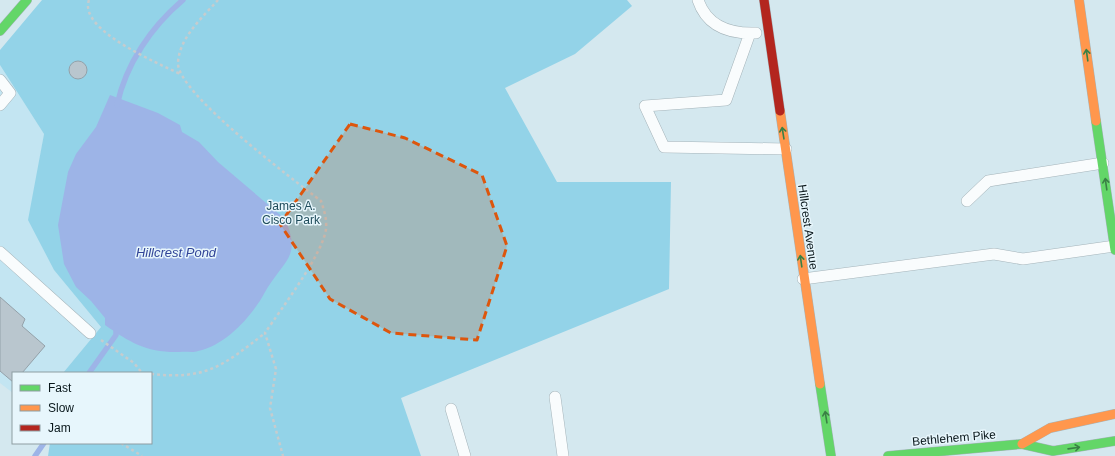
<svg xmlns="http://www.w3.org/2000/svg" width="1115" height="456" font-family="Helvetica,sans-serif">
<rect width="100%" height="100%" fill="#d4e8ef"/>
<path fill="#c3e5f2" d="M0,65L44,134L29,220L54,270L101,327L63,373H13V393L0,383Z"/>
<path fill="#93d3e8" d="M42,0H627L632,6L575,54L505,88L557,182H671L669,289L401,398L421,456H48L50,443H151V373H63L101,327L54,270L28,220L44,134L0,65V50Z"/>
<path fill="#9db4e7" d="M110,95L158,113L180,125L182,132L199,142L218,162L285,219C301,255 286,259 268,287C264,293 261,300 257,305C244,324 222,346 198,351C193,353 186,351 180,352C147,353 131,343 105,325V318L91,301L76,287L64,264L58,225L68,172L76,154L96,127Z"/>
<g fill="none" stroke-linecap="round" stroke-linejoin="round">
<path stroke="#9db4e7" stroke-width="5.5" d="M117,105C126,64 151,27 183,0
M89,373L116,335V326
M35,456L44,443"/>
</g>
<path fill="#b9c6ce" stroke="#94a1a9" d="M69 70a9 9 0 1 1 18 0a9 9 0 1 1-18 0Z
M0,297L25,319L22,326L45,346L22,373H13V382L0,371Z"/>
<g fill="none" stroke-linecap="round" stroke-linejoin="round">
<defs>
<path id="lane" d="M698,0C707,27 730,34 756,33
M750,33L726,100L645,106L664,147L786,149
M0,80L10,93L0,105
M967,201L988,181L1103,163
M0,252L90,333
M803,279L994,254L1023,259L1115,246
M555,397L563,456
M451,409L465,456"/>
<path id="fast" d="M0,31L27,0
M1096,121L1115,250
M820,384L831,456
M888,456L1022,444L1053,451L1115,441"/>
<path id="slow" d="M1079,0L1096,121
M780,111L820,384
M1022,444L1050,428L1115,414"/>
<path id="jam" d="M764,0L780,111"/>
</defs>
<use href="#lane" stroke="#a5b4ba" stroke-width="12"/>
<use href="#fast" stroke="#a5b4ba" stroke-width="10"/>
<use href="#slow" stroke="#a5b4ba" stroke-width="10"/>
<use href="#jam" stroke="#a5b4ba" stroke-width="10"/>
<path stroke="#c6ccce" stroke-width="2.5" stroke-dasharray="3 3" stroke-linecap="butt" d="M89,0C78,30 158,63 180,74
M218,0C202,18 179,38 178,63C177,93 294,180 321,201C324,210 327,219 326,229C323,254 281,309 265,333L276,369L270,408L283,456
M101,340L134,363L142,373
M151,374C206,380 223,366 265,333
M121,443L142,456"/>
<use href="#lane" stroke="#f9fcfd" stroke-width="11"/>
<use href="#fast" stroke="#63d668" stroke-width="9"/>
<use href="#slow" stroke="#ff974d" stroke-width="9"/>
<use href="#jam" stroke="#b3261e" stroke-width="9"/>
</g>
<defs><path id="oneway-shaft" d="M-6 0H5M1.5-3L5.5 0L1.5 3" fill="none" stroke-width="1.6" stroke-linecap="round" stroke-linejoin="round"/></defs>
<g stroke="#3a8045">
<use href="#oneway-shaft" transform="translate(1087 55) rotate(-98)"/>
<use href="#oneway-shaft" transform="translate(783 133) rotate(-99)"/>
<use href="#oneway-shaft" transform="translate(1106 184) rotate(-98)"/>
<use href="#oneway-shaft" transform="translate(801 261) rotate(-98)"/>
<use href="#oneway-shaft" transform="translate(826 417) rotate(-99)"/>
<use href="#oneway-shaft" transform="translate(1074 448) rotate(-8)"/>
</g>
<path fill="#dd560d" fill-opacity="0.2" stroke="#dd560d" stroke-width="3" stroke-dasharray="8 5" stroke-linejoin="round" d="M350,124L405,138L482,175L507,246L477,340L391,333L330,299L280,224Z"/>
<g text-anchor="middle" stroke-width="3" stroke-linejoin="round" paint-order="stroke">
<g font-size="12" fill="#1e4b5a" stroke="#e7f6fc">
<text x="291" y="210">James A.<tspan x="291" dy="14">Cisco Park</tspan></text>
</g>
<g font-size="12" fill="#09171b" stroke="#e7f6fc">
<text transform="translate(808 227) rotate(82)" y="4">Hillcrest Avenue</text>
<text transform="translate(954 438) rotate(-5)" y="4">Bethlehem Pike</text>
</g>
<g font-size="13" font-style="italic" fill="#314498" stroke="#e7f6fc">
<text x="176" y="257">Hillcrest Pond</text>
</g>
</g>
<rect x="12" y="372" width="140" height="72" fill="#e7f6fc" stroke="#8e9da2"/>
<rect x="20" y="385" width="20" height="6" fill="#63d668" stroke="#8e9da2"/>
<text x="48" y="392" font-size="12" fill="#09171b">Fast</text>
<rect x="20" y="405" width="20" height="6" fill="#ff974d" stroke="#8e9da2"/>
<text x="48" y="412" font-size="12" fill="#09171b">Slow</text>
<rect x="20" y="425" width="20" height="6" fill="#b3261e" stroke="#8e9da2"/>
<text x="48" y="432" font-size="12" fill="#09171b">Jam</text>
</svg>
